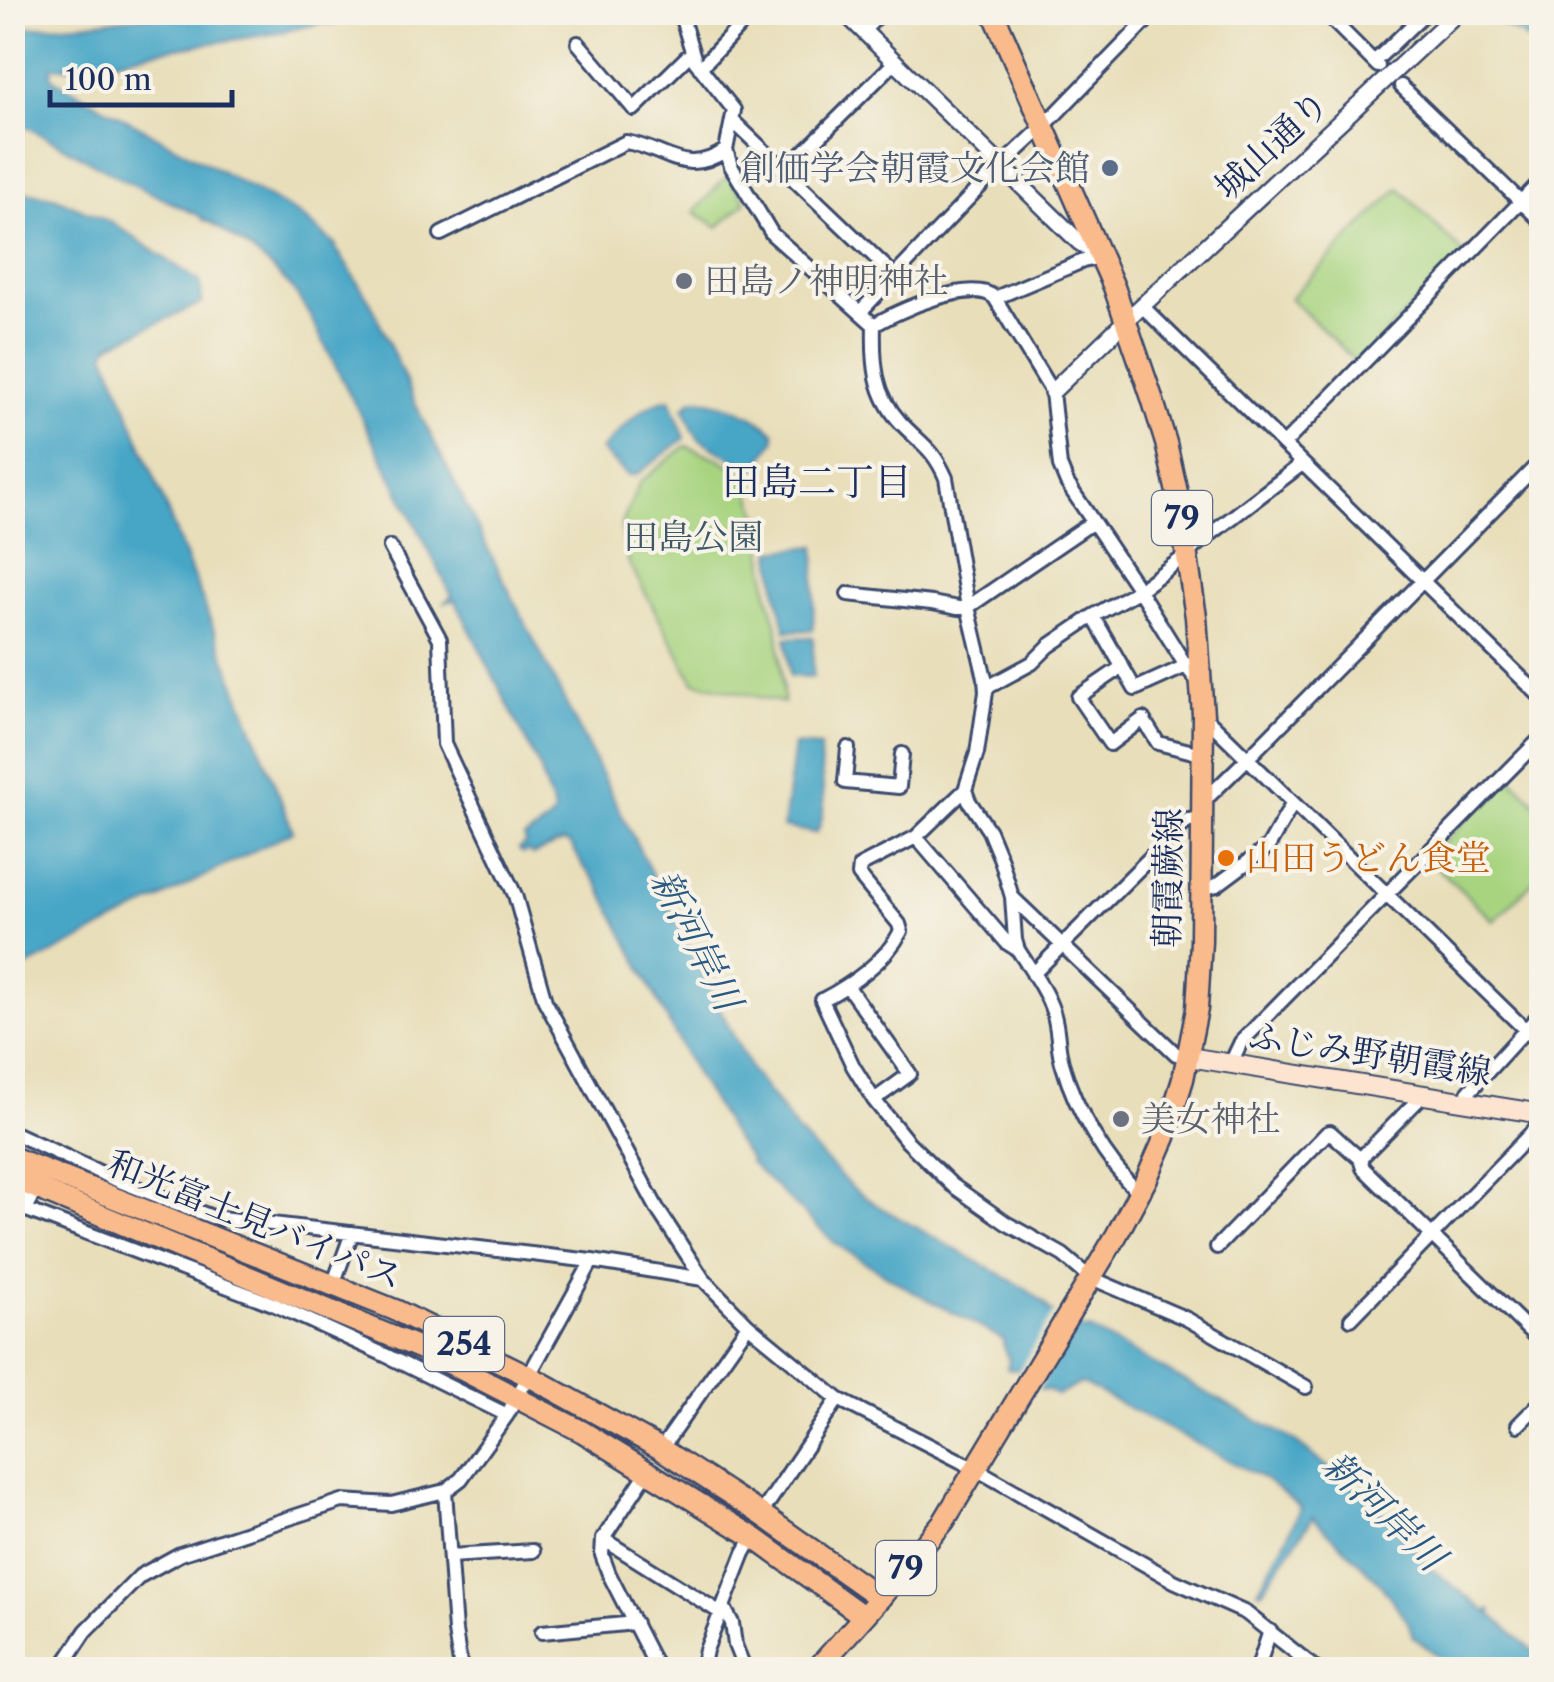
<svg xmlns="http://www.w3.org/2000/svg" width="1554" height="1682" font-family="'Libre Caslon Text','Noto Serif JP',serif">
<rect width="100%" height="100%" fill="#f7f3e8"/>
<filter id="ink" filterUnits="userSpaceOnUse"><feTurbulence type="fractalNoise" baseFrequency=".01" numOctaves="2"/><feDisplacementMap in="SourceGraphic" scale="20" xChannelSelector="R" yChannelSelector="G"/><feConvolveMatrix kernelMatrix="1 2 1 2 8 2 1 2 1" color-interpolation-filters="sRGB"/></filter>
<filter id="wash" filterUnits="userSpaceOnUse"><feTurbulence type="fractalNoise" baseFrequency=".0048" numOctaves="4" result="noise"/><feDisplacementMap in="SourceGraphic" scale="40" xChannelSelector="R" yChannelSelector="G"/><feGaussianBlur stdDeviation="2.25" result="paint"/><feColorMatrix in="noise" values="0 0 0 0 0 0 0 0 0 0 0 0 0 0 0 0 0 1.4 0 .05"/><feComposite in="paint" operator="in"/></filter>
<g filter="url(#wash)">
<rect width="100%" height="100%" fill="#e8deb9"/>
<path fill="#a8d480" stroke="#62826f" stroke-width="2.5" d="M728,175L746,202L718,227L694,212Z
M1399,188L1464,254L1357,363L1290,298Z
M686,446L722,460L744,475L760,518L768,594L778,630L784,703L694,682L628,561L621,526L640,482Z
M1509,776L1541,808V874L1494,921L1428,859Z"/>
<path fill="#47a6c6" stroke="#316a92" stroke-width="2.5" d="M177,12L361,13L333,24L321,23L271,34L157,51L87,66L52,67L51,75L53,79L300,215L336,245L335,247L371,303L422,418L730,1029L752,1071L798,1132L852,1188L878,1206L1026,1289L1043,1302L1050,1311L1080,1329L1091,1330L1293,1440L1357,1490L1386,1517L1429,1567L1487,1612L1490,1609L1492,1610L1490,1614L1541,1657V1669H1456L1413,1637L1408,1622L1380,1583L1313,1517C1298,1540 1280,1564 1264,1589L1261,1592L1258,1591L1288,1536L1301,1507L1264,1479L1081,1383C1071,1387 1066,1393 1056,1395L1049,1390L1035,1388L1019,1370L1007,1369L1009,1359L1003,1344L1004,1340L912,1291L836,1244L749,1162L750,1159L735,1139L693,1070L597,882L583,866L572,846L566,842L560,843L532,855L529,851L522,853L519,849L526,843L524,838C571,810 550,815 541,771L455,600L446,602L452,596L308,312L292,288L272,268L248,248L210,222L203,220L202,217L126,181L13,119L12,29L89,23Z
M1482,13H1516L1541,31V51L1521,35Z
M13,190L54,197L113,223L200,282L202,303L111,344L105,352L293,831L13,974Z
M670,399L685,438L636,475H627L601,450C622,430 640,404 670,399Z
M699,399C727,404 753,413 774,432L775,439L757,467L750,468L699,439L693,430L684,408L692,400Z
M816,546L813,630L786,631L777,595L772,551Z
M813,637V677L790,676L786,638Z
M794,745L820,747C819,774 831,809 816,833L783,827Z"/>
<path fill="#e8deb9" d="M1056,1309L1078,1322L1036,1393L1017,1374Z"/>
</g>
<g filter="url(#ink)">
<g fill="none" stroke-linecap="round" stroke-linejoin="round">
<defs>
<path id="minor" d="M680,12L695,61L734,110L726,150L731,166L772,234L874,325C873,362 874,394 901,423C922,445 933,448 946,478L968,607L985,678L986,692L977,753L965,790L969,801L989,831L1001,860L1012,897L1015,940L1018,950C1031,970 1046,991 1053,1012C1059,1029 1057,1049 1063,1066C1075,1109 1107,1163 1139,1193
M1324,12L1378,66
M863,31L882,12
M578,43L634,109L692,52
M1374,62L1426,12
M700,68L753,12
M1401,86L1542,222
M733,121L895,276
M785,171L895,62
M441,234L626,142C667,149 685,178 726,150
M995,298L1083,261L1102,257
M1142,306L1542,698
M860,312L989,177L1044,126L1155,12
M874,325C897,311 973,277 995,298L1052,392L1060,466L1067,483L1139,590L1186,666L1199,683
M1284,444L1542,180
M390,547L440,639L444,744L515,895L545,1001L658,1210L703,1279L748,1325L838,1399L976,1469L1174,1581L1246,1613L1318,1670
M848,594L932,603L958,608L968,607L1093,522
M1093,616L1135,689L1186,666
M1122,667L1078,697L1110,744L1143,719L1158,743L1193,752L1202,751
M986,688L1032,663L1049,646L1093,616L1139,590L1188,554L1195,546L1302,464
M1203,715L1542,1046
M848,748L845,782L899,787L902,754
M965,790L916,837L860,866L859,875L899,924L901,931C886,961 851,985 822,1000L853,1066L874,1100L907,1141L952,1185L1006,1223L1063,1255L1089,1277L1187,1319L1306,1387
M1202,800L1210,795L1247,759L1542,460
M916,837L1007,943L1018,950
M1201,889L1217,885L1268,847L1293,803
M1012,897L1176,1054L1189,1057
M1033,974L1188,820L1202,819
M848,987L910,1074L874,1100
M1230,1065L1241,1042L1542,737
M1465,1101L1468,1093L1542,1012
M12,1132L114,1179L212,1217L592,1261L703,1279
M1360,1159L1363,1168L1542,1343
M24,1209L273,1304L385,1355L507,1415
M1217,1247L1327,1133L1330,1132L1360,1159L1423,1095
M333,1285L352,1233
M1351,1319L1542,1122
M1518,1425L1542,1401
M661,1449L748,1325
M648,1471L603,1539L602,1555L609,1574L658,1670
M445,1491L455,1631L461,1670
M761,1514L838,1399
M603,1539L721,1613
M450,1556L533,1551
M723,1606L732,1623L735,1645L745,1670
M542,1632L635,1623
M60,1670L86,1631L140,1576L180,1554L342,1501L391,1504L445,1491L461,1479L507,1415L592,1261
M702,1670L706,1650L744,1553L753,1537
M1257,1670L1270,1631"/>
<path id="tertiary" d="M844,12L1079,242L1102,257
M1052,392L1115,331L1458,12
M12,1214L24,1209L41,1179"/>
<path id="secondary" d="M1189,1057L1542,1114"/>
<path id="primary" d="M816,1670L880,1598L944,1521L1116,1236L1147,1178L1165,1137L1183,1079L1197,1009L1201,941L1203,715L1196,617L1178,497L1166,443L1152,398L1114,287L993,12"/>
<path id="trunk" d="M12,1157L395,1310L529,1376L661,1449L761,1514L880,1598
M12,1178L422,1349L583,1432L753,1537L863,1616"/>
</defs>
<use href="#minor" stroke="#3a496c" stroke-width="18"/>
<use href="#tertiary" stroke="#3a496c" stroke-width="20"/>
<use href="#secondary" stroke="#3a496c" stroke-width="22"/>
<use href="#primary" stroke="#3a496c" stroke-width="25"/>
<use href="#trunk" stroke="#3a496c" stroke-width="25"/>
<use href="#minor" stroke="#fff" stroke-width="12"/>
<use href="#tertiary" stroke="#fff" stroke-width="15"/>
<use href="#secondary" stroke="#fde4d1" stroke-width="18"/>
<use href="#primary" stroke="#fabb8c" stroke-width="20"/>
<use href="#trunk" stroke="#fabb8c" stroke-width="20"/>
</g>
</g>
<circle fill="#5c6f8a" stroke="#f7f3e8" stroke-width="4" cx="1110" cy="168" r="10"/>
<g fill="#6b7280" stroke="#f7f3e8" stroke-width="4">
<circle cx="684" cy="281" r="10"/>
<circle cx="1121" cy="1119" r="10"/>
</g>
<circle fill="#e8710a" stroke="#f7f3e8" stroke-width="4" cx="1226" cy="858" r="10"/>
<g text-anchor="middle" stroke-width="8" stroke-linejoin="round" paint-order="stroke">
<g fill="#f7f3e8" stroke="#5d6a87" stroke-width="2.5">
<rect x="1152" y="491" width="60" height="54" rx="8"/>
<rect x="424" y="1317" width="80" height="54" rx="8"/>
<rect x="876" y="1541" width="60" height="54" rx="8"/>
</g>
<g font-size="32" font-weight="bold" fill="#1b2f5e">
<text x="1182" y="529">79</text>
<text x="464" y="1355">254</text>
<text x="906" y="1579">79</text>
</g>
<g font-size="35" fill="#1b2f5e" stroke="#f7f3e8">
<text transform="translate(1272 145) rotate(-43)" y="12">城山通り</text>
<text transform="translate(1168 878) rotate(-89)" y="12">朝霞蕨線</text>
<text transform="translate(1370 1054) rotate(9)" y="12">ふじみ野朝霞線</text>
<text transform="translate(255 1220) rotate(22)" y="12">和光富士見バイパス</text>
</g>
<g font-size="35" fill="#4e5e75" stroke="#f7f3e8" text-anchor="end">
<text x="1090" y="180">創価学会朝霞文化会館</text>
</g>
<g font-size="35" fill="#5b616d" stroke="#f7f3e8" text-anchor="start">
<text x="704" y="293">田島ノ神明神社</text>
<text x="1141" y="1131">美女神社</text>
</g>
<g font-size="35" fill="#3e5866" stroke="#f7f3e8">
<text x="693" y="549">田島公園</text>
</g>
<g font-size="35" fill="#c56008" stroke="#f7f3e8" text-anchor="start">
<text x="1246" y="870">山田うどん食堂</text>
</g>
<g font-size="38" fill="#1b2f5e" stroke="#f7f3e8">
<text x="817" y="495">田島二丁目</text>
</g>
<g font-size="38" font-style="italic" fill="#2a5982" stroke="#f7f3e8">
<text transform="translate(696 940) rotate(63)" y="13">新河岸川</text>
<text transform="translate(1384 1511) rotate(44)" y="13">新河岸川</text>
</g>
</g>
<rect width="1554" height="1682" fill="none" stroke="#f7f3e8" stroke-width="50"/>
<path d="M50 90v15h182v-15" fill="none" stroke="#1b2f5e" stroke-width="5"/>
<text x="65" y="90" font-size="30" fill="#1b2f5e" stroke="#f7f3e8" stroke-width="8" paint-order="stroke">100 m</text>
</svg>
